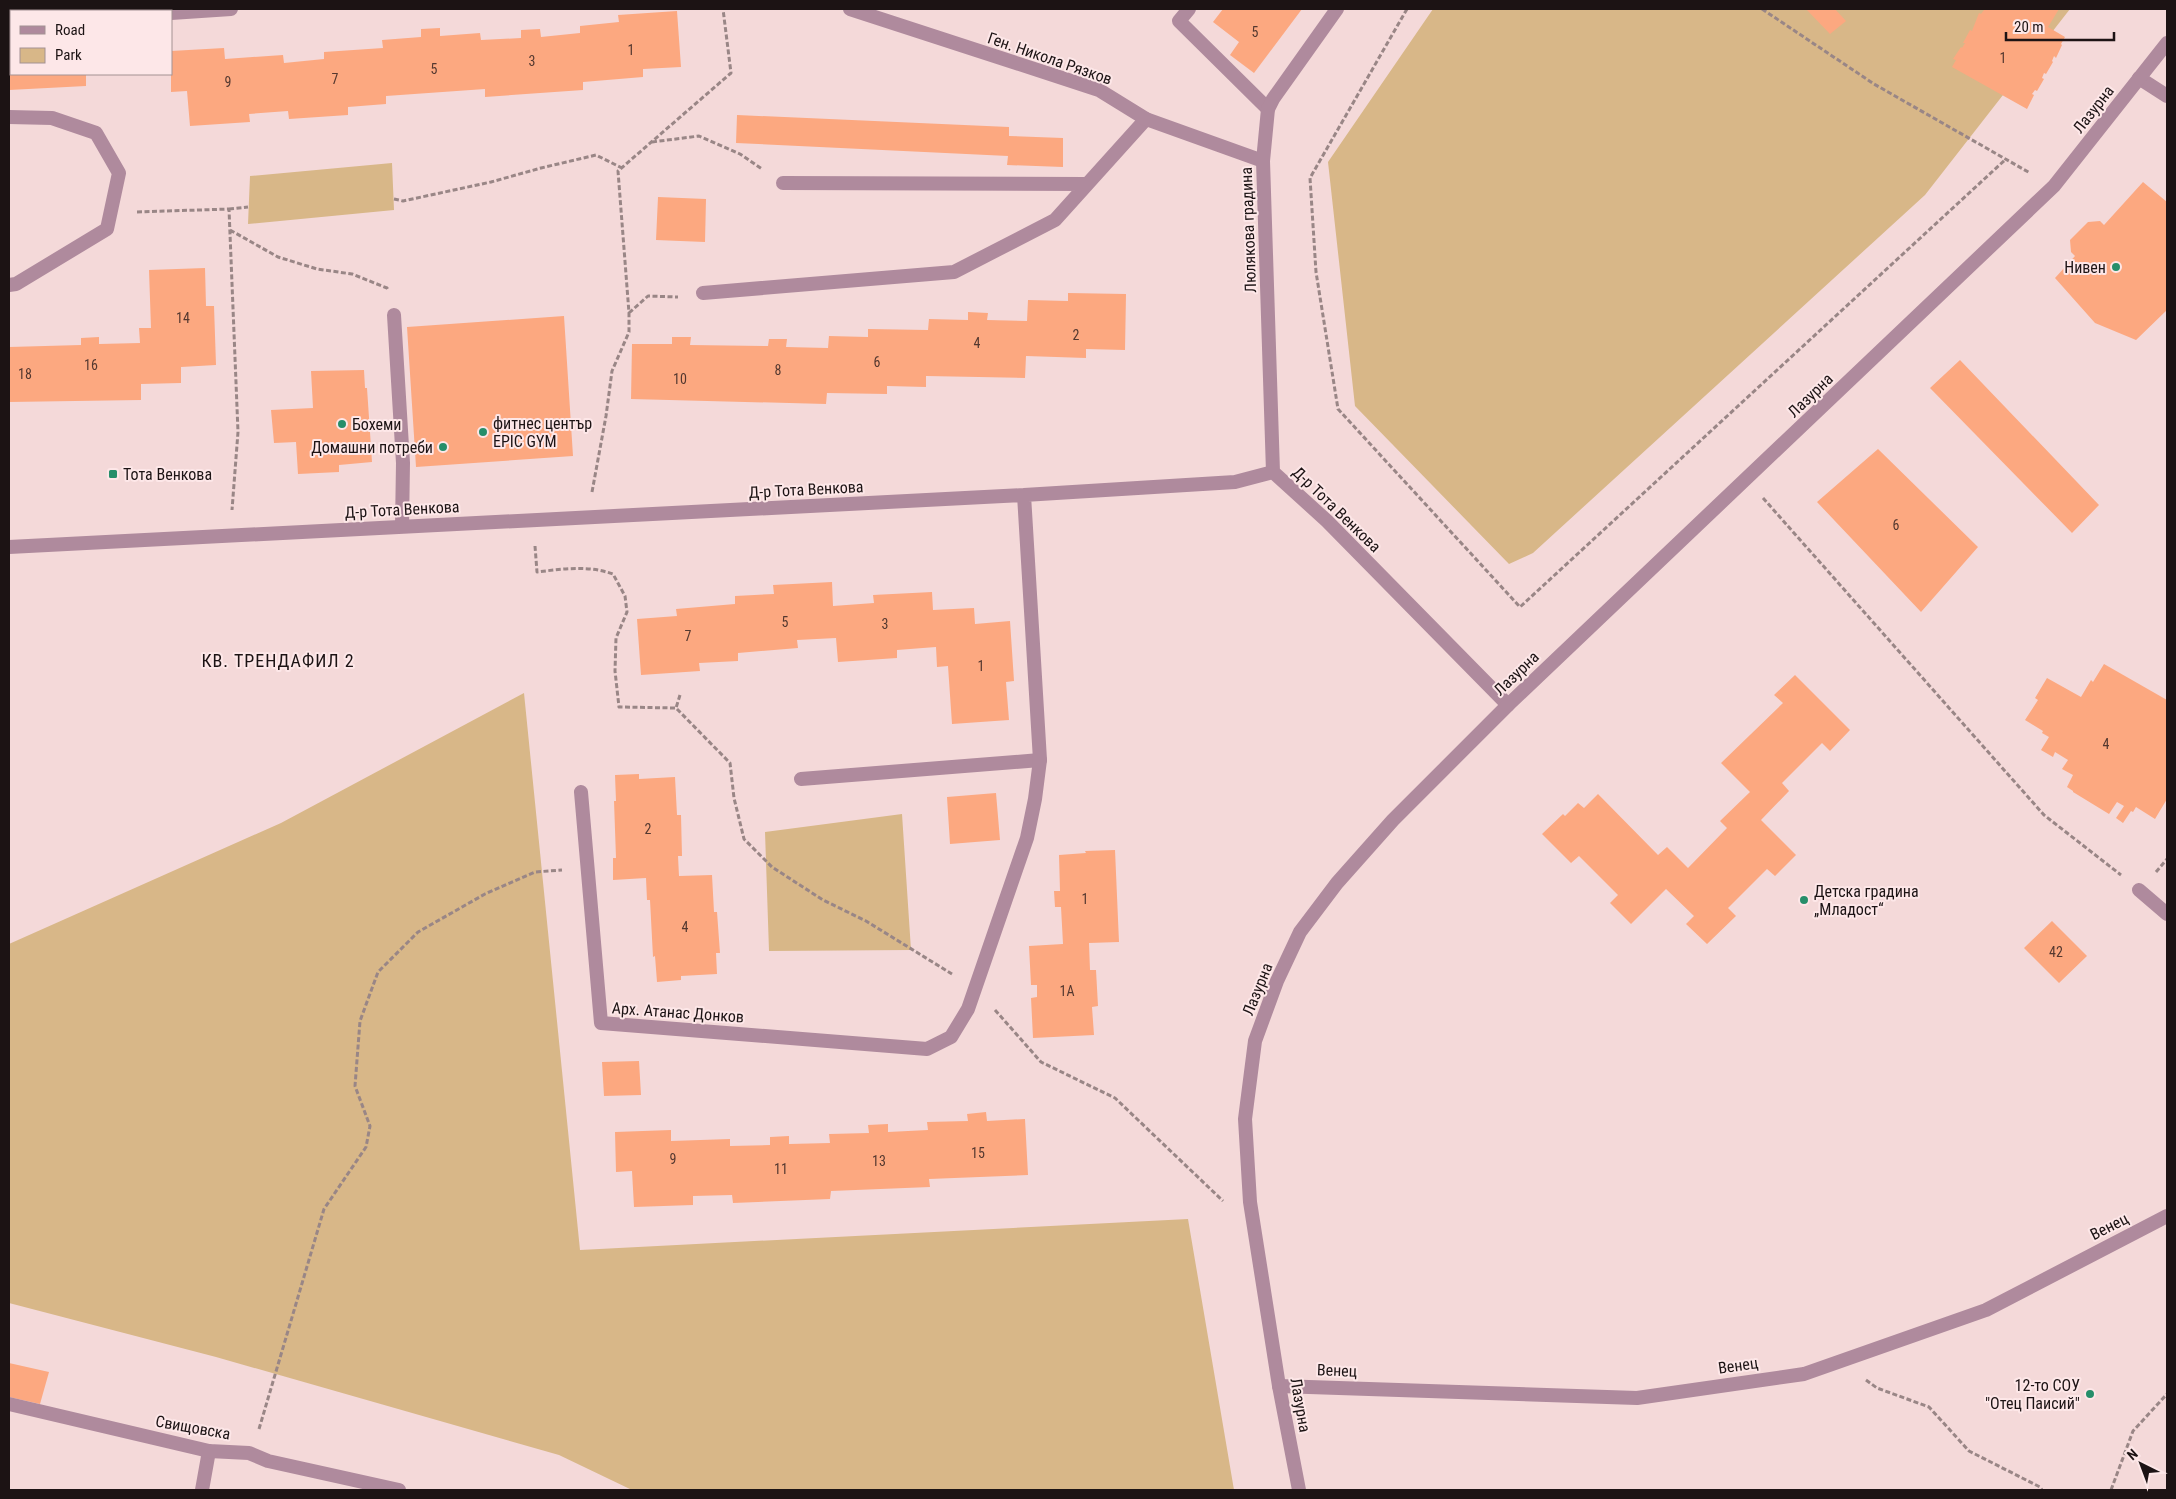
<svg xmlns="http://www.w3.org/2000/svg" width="2176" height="1499" font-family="'Roboto Condensed',sans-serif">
<rect width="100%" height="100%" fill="#f4d9d9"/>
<path fill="#d8b788" d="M1433,9H2070L1925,195L1533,553L1509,564L1355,406L1328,162Z
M392,163L394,210L248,224L250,176Z
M524,693L580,1250L1188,1219L1234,1490H632L559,1455L216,1357L9,1303V944L281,823Z
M902,814L911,950L769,951L765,832Z"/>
<path fill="#fca880" d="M1223,9H1302L1254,73L1230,55L1239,42L1213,22Z
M1806,9H1835L1846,21L1830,34Z
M1982,9H2059L2048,27L2065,37L2061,44L2062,45L2056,58L2054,56L2052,61L2053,62L2046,74L2044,73L2042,78L2044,79L2037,91L2035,90L2032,94L2034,95L2027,109L1952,67L1956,60L1953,59L1961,47L1962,48L1965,43H1963L1970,30L1972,31L1979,13L1981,14L1984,10Z
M677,11L681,67L643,69V77L583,82V90L485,97V89L386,96V104L348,107V115L289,119L288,111L249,114L250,122L190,126L187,91L171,92V51L224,48L225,59L283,55L284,63L324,59V52L383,48L382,40L421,37V29L440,28V36L480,33L481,40L521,38V30L540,29L541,37L580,33V26L619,22L618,15Z
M9,54H11V74H86V86L9,90Z
M737,115L1009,127V136L1063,138V167L1007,165L1008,156L736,143Z
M2143,182L2167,202V310L2136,340L2095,323L2055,278L2075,256L2071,252L2070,240L2088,222L2100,221L2104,225Z
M658,197L706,199L705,242L656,240Z
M205,268L206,306H214L216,365L181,367V383L141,384V400L9,402V347L81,345V338L99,337V344L140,343L139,328H151L149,270Z
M1068,293L1126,294L1125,350L1086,349V358L1026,356L1025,378L926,376V387L887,386V394L827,393L826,404L631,399L632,344H672V337H691L690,345L768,346L769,339H787L786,347L828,348L829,336L868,337V329L928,330L929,319L968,320V312L988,313L987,320L1027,321L1028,300L1068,301Z
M564,316L573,456L416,467L407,327Z
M1960,360L2099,505L2072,533L1930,388Z
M364,370L365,388H367L372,462L339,465V472L298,474L296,442L274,443L271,410L313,408L311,371Z
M1878,449L1978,547L1921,612L1817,502Z
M832,582L833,606L874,603L873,595L932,592L933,610L974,608L975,624L1010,621L1014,681L1006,682L1009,720L952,724L948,666L937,667L936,647L897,650V658L838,662L836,638L797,640L798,648L738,653V661L699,663L700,671L641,675L637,619L677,616L676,609L735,604V596L774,594L773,585Z
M2104,664L2167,700V799L2155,819L2136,807L2133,812L2131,811L2123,823L2116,818L2124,806L2117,802L2109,814L2073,792V791L2067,787L2073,775L2062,769L2068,760L2055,752L2053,757L2041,750L2049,737L2042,733L2043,731L2025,720L2038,700L2035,698L2047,678L2081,697L2091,680L2093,682Z
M1795,675L1850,730L1830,751L1822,743L1782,783L1789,791L1761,820L1796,855L1775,876L1767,869L1728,908L1736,916L1707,944L1686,924L1694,916L1666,889L1631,924L1610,903L1618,895L1579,856L1571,863L1542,834L1563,814L1565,816L1578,803L1584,808L1598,794L1658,855L1667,847L1688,868L1727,828L1720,821L1750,792L1721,763L1783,703L1774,695Z
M639,774V779L675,777L677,815H681L682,856H678L679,876L712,875L714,912H717L720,953H716L717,974L681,976V980L657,982L655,956L653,957L650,900H647L646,878L613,880V858H616L614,801H616L615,775Z
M996,793L1000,840L950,844L947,797Z
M1115,850L1119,942L1089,943L1090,970H1096L1098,1006L1092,1007L1094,1035L1033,1038L1031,998L1037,997V985H1031L1029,946L1063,944L1061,907H1055L1054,891H1060L1059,855L1086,853L1085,851Z
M2052,921L2087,956L2059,983L2024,948Z
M639,1061L641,1095L604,1096L602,1062Z
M986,1112L987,1121L1025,1119L1028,1175L929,1179L930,1187L831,1191L830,1199L733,1203L732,1195L693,1196V1205L634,1207L632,1171L616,1172L615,1132L671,1130V1141L730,1139V1146L770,1145V1137L789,1136V1144L830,1143L829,1134L869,1133L868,1125L888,1124V1132L928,1130L927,1122L968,1121L967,1114Z
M9,1363L49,1372L40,1404L9,1397Z"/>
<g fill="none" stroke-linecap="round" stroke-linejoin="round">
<path stroke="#998686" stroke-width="3" stroke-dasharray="5 2.5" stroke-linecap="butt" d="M1407,9L1310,178L1316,272L1338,409L1520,607L2006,159
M1762,9L1874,84L2030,173
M652,142L699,136L740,154L762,169
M394,199L403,201L491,182L541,168L596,155L622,168
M229,209L248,207
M137,212L229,209L238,432L232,510
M230,230L278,257L317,269L352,274L387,288L388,290
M629,313L648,296L678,297
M592,492L606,416L612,371L629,332V313L618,171L731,73L723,9
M1763,498L2044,815L2121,875
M535,546L537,572C562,569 588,565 613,574L625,596L627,612L616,638L615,671L619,707L676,708
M680,695L676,708L730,763L734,798L744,839L772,867L823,900L866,921L952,974
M2156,872L2167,859
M995,1010L1041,1062L1115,1098L1223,1201
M1866,1380L1877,1388L1929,1407L1969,1451L2040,1487L2042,1490
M259,1429L324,1209L366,1147L370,1126L355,1086L360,1021L378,972L418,932L485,894L535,872L562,870
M2111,1490L2133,1431L2167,1394"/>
<path stroke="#af8a9d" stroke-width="14" d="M1189,9L1179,21L1268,109
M171,13L231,9
M9,20H11
M9,117L52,118L96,133L119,173L107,229L16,284L9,285
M783,183L1085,184
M703,293L954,272L1055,220L1146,119
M801,779L1040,760
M2139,890L2167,914
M202,1490L209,1451"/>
<path stroke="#af8a9d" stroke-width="14" d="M850,9L1099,90L1146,119L1263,161
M2139,78L2167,96
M394,315L403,463L402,527
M1273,472L1263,161L1268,109L1273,99L1337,9
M1273,472L1327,521L1508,705
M9,547L1024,495L1235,482L1273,472
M581,792L601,1023L927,1049L951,1037L968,1009L1027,838L1035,799L1040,760L1024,495
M1279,1386L1637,1398L1804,1374L1986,1310L2167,1216
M9,1404L209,1451L249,1453L268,1461L399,1490"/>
<path stroke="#af8a9d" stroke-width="14" d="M1299,1490L1279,1386L1250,1202L1245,1119L1255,1041L1277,981L1300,932L1337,883L1393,820L1508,705L2054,186L2167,43"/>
</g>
<g fill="#268e6a" stroke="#fde7e8" stroke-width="2">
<circle cx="2116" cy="267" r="5"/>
<circle cx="342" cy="424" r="5"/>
<circle cx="483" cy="432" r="5"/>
<circle cx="443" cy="447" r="5"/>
<rect x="108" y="469" width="10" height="10" rx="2.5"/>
<circle cx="1804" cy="900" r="5"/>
<circle cx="2090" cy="1394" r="5"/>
</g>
<g text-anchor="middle" stroke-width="4" stroke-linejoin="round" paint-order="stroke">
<g font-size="14" fill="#54382f">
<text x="1255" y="37">5</text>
<text x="631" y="55">1</text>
<text x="2003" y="63">1</text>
<text x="532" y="66">3</text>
<text x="434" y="74">5</text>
<text x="335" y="84">7</text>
<text x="228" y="87">9</text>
<text x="183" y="323">14</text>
<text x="1076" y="340">2</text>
<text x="977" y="348">4</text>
<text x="877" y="367">6</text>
<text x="91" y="370">16</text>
<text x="778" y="375">8</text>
<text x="25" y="379">18</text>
<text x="680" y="384">10</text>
<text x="1896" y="530">6</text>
<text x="785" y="627">5</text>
<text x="885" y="629">3</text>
<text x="688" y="641">7</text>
<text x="981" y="671">1</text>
<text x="2106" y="749">4</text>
<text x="648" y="834">2</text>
<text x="1085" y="904">1</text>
<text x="685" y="932">4</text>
<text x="2056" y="957">42</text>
<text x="1067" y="996">1А</text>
<text x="978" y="1158">15</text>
<text x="673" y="1164">9</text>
<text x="879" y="1166">13</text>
<text x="781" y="1174">11</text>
</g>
<g font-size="16" fill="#1c1314" stroke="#fde7e8">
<text transform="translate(1050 58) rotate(19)" y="6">Ген. Никола Рязков</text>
<text transform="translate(2093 109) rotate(-52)" y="6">Лазурна</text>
<text transform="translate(1248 230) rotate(-92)" y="6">Люлякова градина</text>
<text transform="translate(1810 395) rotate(-44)" y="6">Лазурна</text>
<text transform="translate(806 489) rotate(-3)" y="6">Д-р Тота Венкова</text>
<text transform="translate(402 509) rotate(-3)" y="6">Д-р Тота Венкова</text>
<text transform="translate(1337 509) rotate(44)" y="6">Д-р Тота Венкова</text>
<text transform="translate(1516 673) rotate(-44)" y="6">Лазурна</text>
<text transform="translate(1257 989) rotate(-68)" y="6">Лазурна</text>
<text transform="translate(678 1012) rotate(4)" y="6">Арх. Атанас Донков</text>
<text transform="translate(2109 1226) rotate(-27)" y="6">Венец</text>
<text transform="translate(1738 1365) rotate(-8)" y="6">Венец</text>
<text transform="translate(1337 1370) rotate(2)" y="6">Венец</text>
<text transform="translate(1301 1405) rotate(80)" y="6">Лазурна</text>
<text transform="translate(193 1427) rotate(10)" y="6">Свищовска</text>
</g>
<g font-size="16" fill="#1c1314" stroke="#fde7e8" text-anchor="start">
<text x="2106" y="273" text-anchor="end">Нивен</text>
<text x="493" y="429">фитнес център<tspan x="493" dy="18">EPIC GYM</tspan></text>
<text x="352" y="430">Бохеми</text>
<text x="433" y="453" text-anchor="end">Домашни потреби</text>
<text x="123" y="480">Тота Венкова</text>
<text x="1814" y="897">Детска градина<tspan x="1814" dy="18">„Младост“</tspan></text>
<text x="2080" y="1391" text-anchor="end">12-то СОУ<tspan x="2080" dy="18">"Отец Паисий"</tspan></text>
</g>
<g font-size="18" letter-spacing="1" fill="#1c1314" stroke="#fde7e8">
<text x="278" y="667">КВ. ТРЕНДАФИЛ 2</text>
</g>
</g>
<rect width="2176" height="1499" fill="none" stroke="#1c1314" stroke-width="20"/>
<rect x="10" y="10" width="162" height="65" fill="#fde7e8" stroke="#a39293"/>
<rect x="20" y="26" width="25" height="8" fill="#af8a9d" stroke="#a39293"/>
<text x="55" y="35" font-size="15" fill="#1c1314">Road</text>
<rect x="20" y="48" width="25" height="15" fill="#d8b788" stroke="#a39293"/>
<text x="55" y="60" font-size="15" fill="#1c1314">Park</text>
<g transform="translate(2141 1464) rotate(318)" stroke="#fde7e8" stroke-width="4" paint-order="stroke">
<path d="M0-4L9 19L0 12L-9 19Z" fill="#1c1314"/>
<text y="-8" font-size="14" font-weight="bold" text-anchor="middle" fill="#1c1314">N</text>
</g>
<path d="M2006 32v8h108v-8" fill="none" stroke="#1c1314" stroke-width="2.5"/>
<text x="2014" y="32" font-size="15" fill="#1c1314" stroke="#fde7e8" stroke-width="4" paint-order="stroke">20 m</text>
</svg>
